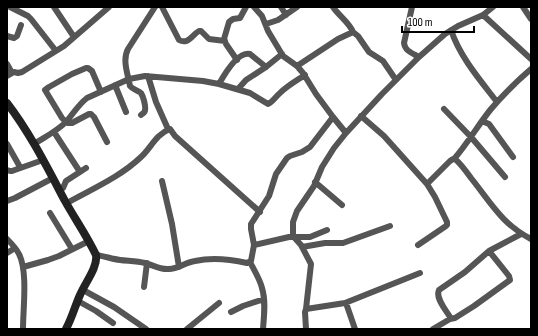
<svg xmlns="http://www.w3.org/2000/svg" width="538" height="336" font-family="'Sofia Sans Condensed',sans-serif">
<rect width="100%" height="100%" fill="#fff"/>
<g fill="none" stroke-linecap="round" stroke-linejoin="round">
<path stroke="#555" stroke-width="6" d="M10,7L28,16L31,19L56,51
M54,7L74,37
M162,7L179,40C188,45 192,35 199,31H201L209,39L225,41
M254,7L262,16L268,31L283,56L297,66L303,73L316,94L333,117L346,133
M281,7L286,15
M333,7C339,16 349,22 353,32
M412,7L404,43C405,51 412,53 419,57
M523,7L531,19
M483,15L531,59
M266,24L278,20L297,7
M451,30C460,57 480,80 497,102
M7,36L14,38L17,36L21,25
M237,60L226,44L224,39L229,22L233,19L240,18L246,7
M7,64L12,73
M297,66L338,39L353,32L358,36L369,52L383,61L396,80
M7,76L14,72L18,73L22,72L64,46L109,7
M148,76L156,102L168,129
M219,84L250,93L268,104C273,102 275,97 280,93C287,86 296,81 305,75
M115,85L126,112
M238,89L246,80L266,67L282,54
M101,92L92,71L88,68H86L72,74L49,87L45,90L62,118L66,122L68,123H72L89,114H91L94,117L107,142
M444,109L471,137L505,177
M141,115C143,113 145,113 145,110C146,106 143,96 141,93C138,90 133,90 130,86C128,75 122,60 128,49L155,7
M361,116L384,136L427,184L435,197L447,222V225L446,226L418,245
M482,121L489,124L513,157
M54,132L80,172
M7,144L20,167
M34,144C45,137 57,131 66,122C73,114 78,105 87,98L129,79L145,76L203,81L219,84C224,75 238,51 250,54L266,67
M454,159C468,143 478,125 491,109C503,95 517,81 531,69
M7,170L10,171H12L43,160
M162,181L172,224L179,267
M315,182L342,205
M427,184L450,161L453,159H455C461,164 466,171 471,178C491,203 502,224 531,239
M60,190L63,188L66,181L86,168
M7,201L15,198L53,178
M67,203C92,189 120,177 141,157C151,148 156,134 170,129L175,136L260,212
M50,213L72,249
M7,239C11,243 16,248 19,254C28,272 23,308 23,329
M254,245L289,237H310L327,230
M302,247L325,243H343L390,226
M7,253L15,248
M96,255C104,256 112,259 120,260C128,261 137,261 145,263C153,265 160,270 169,269C178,269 186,262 195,261C213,257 229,259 247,263L251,261L254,245L251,229V224L269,196L276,174L287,158L290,156L302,152L310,147L333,117
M250,262C254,270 260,279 262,288C266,301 264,316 263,329
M23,267L48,260L59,256L89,241
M144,287L147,263
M83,290L114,307L146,329
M78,301L96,311L113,323
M346,303L355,329
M306,309L311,264L301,245L293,236V222L297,211L314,186L322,167L334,148L346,133L382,94L419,57L445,34L458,26L483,15L493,7
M231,312L243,306L264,299
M450,319L455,318L474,306L510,280L509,276L489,251
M187,329L219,303
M306,329L305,312L306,309L345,303L420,273
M433,329L450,319V317C446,310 435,298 439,290L465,272L489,251L521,234"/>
<path stroke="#222" stroke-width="8" d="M7,103C30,133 47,167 65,201C75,219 87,236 96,255C98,267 85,283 80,295C75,306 72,318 66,329"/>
</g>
<rect width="538" height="336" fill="none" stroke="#000000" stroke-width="16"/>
<path d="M402 26v6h72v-6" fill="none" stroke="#000000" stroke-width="2"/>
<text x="408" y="26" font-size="12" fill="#000000" stroke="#ffffff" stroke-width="3" paint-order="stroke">100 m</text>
</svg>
